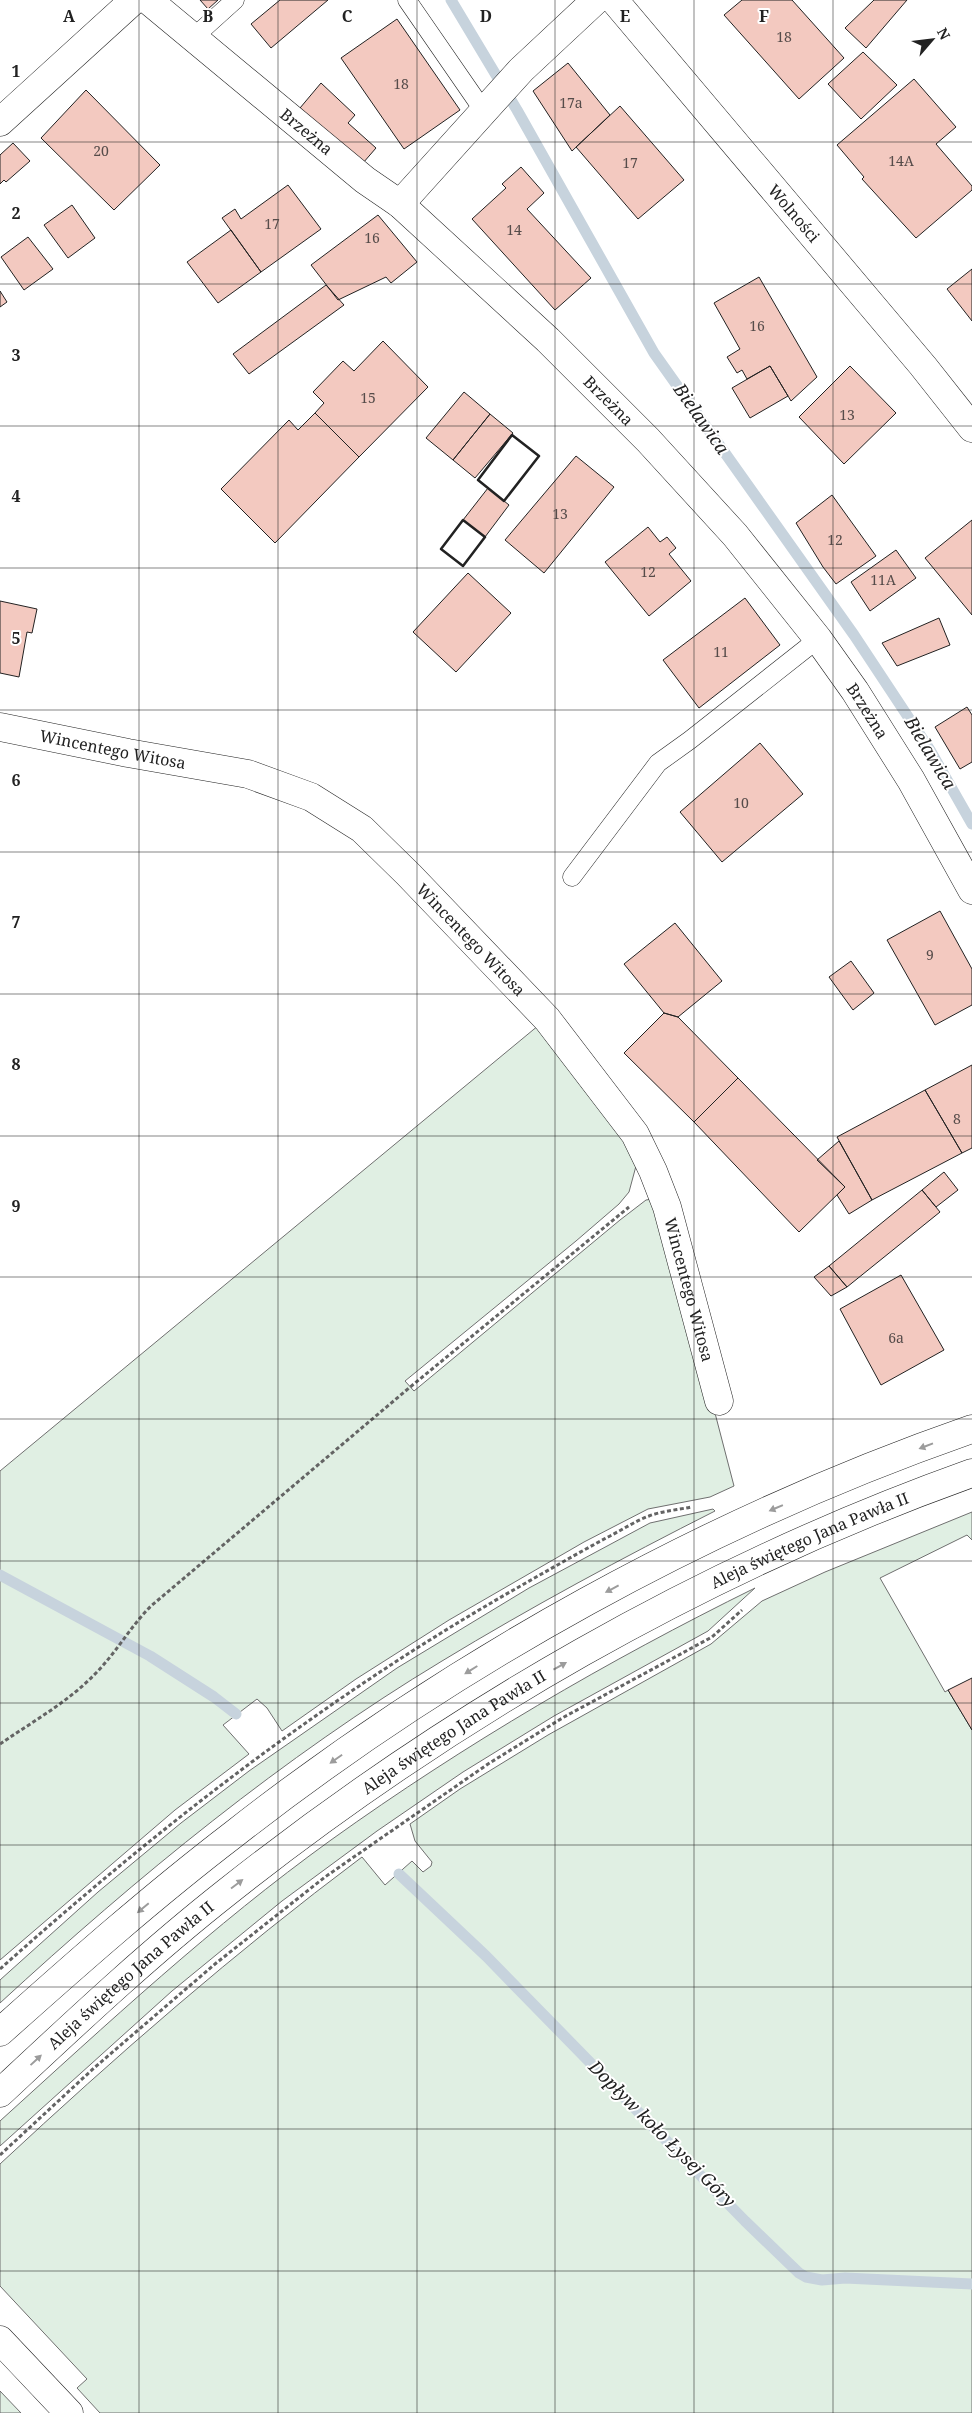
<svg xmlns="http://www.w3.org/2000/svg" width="972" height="2413" font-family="'Noto Serif',serif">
<rect width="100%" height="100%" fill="#fff"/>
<path fill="#e0efe3" stroke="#6f6f6f" d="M539,1025L620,1124L636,1166L629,1192L619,1204L576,1241L405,1381L414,1391L620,1220L646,1200L653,1199L679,1275L734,1486L710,1497L648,1509L584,1542L449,1620L356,1679L282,1731L267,1708L257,1699L223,1725L249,1754L175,1810L0,1960V1471Z
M713,1509L715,1511C622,1558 531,1607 442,1661C283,1757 137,1877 0,2003V1980L98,1892L181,1823L249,1771L397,1668L529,1588L650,1523Z
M972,1512V1540L967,1535L880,1578L945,1692L948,1690L972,1730V2413H100L77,2388L87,2379L0,2286V2164C116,2056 235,1952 362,1857L385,1885L412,1861L423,1872L431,1866L432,1862L415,1841L410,1824L460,1789L548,1735L711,1644L762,1601L825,1572Z
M755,1588L708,1631L554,1716L463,1772L377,1831L282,1901L172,1991L0,2146V2121C107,2024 213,1925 331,1840C465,1744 607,1661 755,1588Z
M0,2391L21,2413H0Z"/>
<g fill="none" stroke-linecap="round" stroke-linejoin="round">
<path stroke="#c7d3dd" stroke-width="11" d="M451,0L517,110L654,353L854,635L930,750L972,824
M0,1575L150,1656L214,1697L236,1714
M399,1874L486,1956L745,2221L799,2273L806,2277L822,2280L845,2278L972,2284"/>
</g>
<path fill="#f3c9c0" stroke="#222" d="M200,0H218L208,9Z
M280,0H328L271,48L251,24Z
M742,0H792L844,58L799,99L724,15Z
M874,0H907L866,48L845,28Z
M397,19L460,110L404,149L341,58Z
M863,52L897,85L861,119L828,84Z
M568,63L610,115L572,151L533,91Z
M914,79L956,127L936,144L972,186V190L916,238L862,179L864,177L837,145Z
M321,83L355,115L348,123L376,148L363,163L300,108Z
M86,90L160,165L114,210L41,138Z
M620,106L684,180L638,219L576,147Z
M13,143L30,161L6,182L4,180L0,184V155Z
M521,167L544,193L527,209L591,278L555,310L472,219L506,188L502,184Z
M288,185L321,229L261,272L222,218L235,209L241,219Z
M72,205L95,238L68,258L44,225Z
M378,215L417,262L391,283L386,277L338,300L311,265Z
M231,230L261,272L218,303L187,262Z
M28,237L53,269L24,290L1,257Z
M972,269V321L947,289Z
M759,277L817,377L791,401L770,366L747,379L742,370L737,373L727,357L740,349L714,303Z
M326,285L344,305L249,374L233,354Z
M0,291L7,302L0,307Z
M383,341L428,387L359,457L315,413L324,403L313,392L343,361L354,371Z
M770,366L788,396L750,418L732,388Z
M850,366L896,413L844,464L799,417Z
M464,392L490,414L453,460L426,438Z
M315,413L359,457L275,543L221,489L289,420L298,430Z
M490,414L513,433L475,478L453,460Z
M576,456L614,487L544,573L505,540Z
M488,488L509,505L485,537L463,520Z
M832,495L876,556L836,584L823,567L796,523Z
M972,520V615L925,558Z
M648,527L660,542L667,537L676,548L669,554L691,581L649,616L605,562Z
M896,550L916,578L870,611L851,582Z
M468,573L511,613L456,672L413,632Z
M745,598L780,645L699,708L663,660Z
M0,601L37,609L32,633L27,632L19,677L0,673Z
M939,618L950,645L897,666L882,643Z
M967,707L972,715V762L960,769L935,727Z
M760,743L803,794L722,862L680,812Z
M940,911L972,969V1005L935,1025L887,940Z
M675,923L722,981L678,1017L664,1013L624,964Z
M851,961L874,993L853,1010L829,977Z
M664,1013L678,1017L738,1078L694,1122L624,1053Z
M972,1065V1148L962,1153L925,1090Z
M738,1078L845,1187L799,1232L694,1122Z
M925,1090L962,1153L872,1200L837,1137Z
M839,1141L872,1200L849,1214L837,1195L845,1187L817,1160Z
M944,1172L958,1190L936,1207L922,1190Z
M922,1190L940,1212L847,1287L829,1266Z
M829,1266L847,1287L831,1296L814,1277Z
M901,1275L944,1350L881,1385L840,1309Z
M972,1678V1730L948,1690Z"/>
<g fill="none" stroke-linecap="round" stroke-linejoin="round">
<defs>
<path id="lane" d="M407,0L483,110
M194,37L235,0
M572,877L658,763L690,740L818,639"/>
<g id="street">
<path id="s1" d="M148,0L365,180L400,204L548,340L648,440L735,535L818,639L855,691L911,780L972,890"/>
<path d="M0,122L134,0"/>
<path d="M400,204L521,70L596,0"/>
<path id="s2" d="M0,727L128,753L248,774L311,797L362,829L409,875L547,1019L635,1134L653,1171L667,1207L719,1401"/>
<path d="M0,2340L69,2413"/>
</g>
<g id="secondary">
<path id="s3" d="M614,0L923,366L972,428"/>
<path d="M0,2032C76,1964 153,1896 234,1834C452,1663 710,1520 972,1429"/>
<path id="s4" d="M0,2093C74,2024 147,1955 227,1892C450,1715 703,1569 972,1473"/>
</g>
</defs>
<use href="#lane" stroke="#222" stroke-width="19"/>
<use href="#street" stroke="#222" stroke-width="29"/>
<use href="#secondary" stroke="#222" stroke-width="29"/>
<path stroke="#646464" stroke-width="3" stroke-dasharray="4 2.5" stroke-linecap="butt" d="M0,1744C32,1722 68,1702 95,1674C116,1653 130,1627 151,1606L409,1388L629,1207
M0,1969C162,1824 334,1691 524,1584C552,1568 580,1552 608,1537C622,1530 635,1521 649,1516C662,1511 677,1510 691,1507
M0,2155L94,2068L215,1964L325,1877L488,1764L564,1717L712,1637L742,1610"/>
<use href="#lane" stroke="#fff" stroke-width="18"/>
<use href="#street" stroke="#fff" stroke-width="28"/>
<use href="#secondary" stroke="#fff" stroke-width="28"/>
<path stroke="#222" stroke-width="2.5" d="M512,435L539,456L504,501L478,480Z
M463,520L485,537L463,566L441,549Z"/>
</g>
<defs><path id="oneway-solid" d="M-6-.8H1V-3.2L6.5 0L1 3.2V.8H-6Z" transform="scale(1.25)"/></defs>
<g fill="#9c9c9c">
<use href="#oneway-solid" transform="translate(926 1446) rotate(159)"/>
<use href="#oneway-solid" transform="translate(776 1508) rotate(157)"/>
<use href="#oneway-solid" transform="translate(612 1589) rotate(152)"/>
<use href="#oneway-solid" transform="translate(560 1666) rotate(-29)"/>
<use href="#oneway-solid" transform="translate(471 1670) rotate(148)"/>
<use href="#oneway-solid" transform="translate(336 1759) rotate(145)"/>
<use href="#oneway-solid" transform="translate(237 1884) rotate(-37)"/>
<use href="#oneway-solid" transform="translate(143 1908) rotate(140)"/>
<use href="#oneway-solid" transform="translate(36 2060) rotate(-43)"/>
</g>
<path fill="none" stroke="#222" stroke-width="1" stroke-opacity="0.55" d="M139,0V2413M278,0V2413M417,0V2413M555,0V2413M694,0V2413M833,0V2413M0,142H972M0,284H972M0,426H972M0,568H972M0,710H972M0,852H972M0,994H972M0,1136H972M0,1277H972M0,1419H972M0,1561H972M0,1703H972M0,1845H972M0,1987H972M0,2129H972M0,2271H972"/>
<g text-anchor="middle" stroke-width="4" stroke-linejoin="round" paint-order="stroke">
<g font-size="14" fill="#564c4a">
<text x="784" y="42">18</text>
<text x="401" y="89">18</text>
<text x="571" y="108">17a</text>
<text x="101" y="156">20</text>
<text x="901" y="166">14A</text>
<text x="630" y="168">17</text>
<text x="272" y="229">17</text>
<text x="514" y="235">14</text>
<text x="372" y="243">16</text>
<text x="757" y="331">16</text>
<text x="368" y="403">15</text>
<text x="847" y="420">13</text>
<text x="560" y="519">13</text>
<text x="835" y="545">12</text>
<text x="648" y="577">12</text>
<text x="883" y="585">11A</text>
<text x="721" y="657">11</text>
<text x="741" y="808">10</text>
<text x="930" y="960">9</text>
<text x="957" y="1124">8</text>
<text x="896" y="1343">6a</text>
</g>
<g font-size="16" fill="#222" stroke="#fff">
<text dy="6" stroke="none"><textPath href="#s1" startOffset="206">Brzeżna</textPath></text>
<text dy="6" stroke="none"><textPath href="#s3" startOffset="279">Wolności</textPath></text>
<text dy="6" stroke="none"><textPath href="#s1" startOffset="611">Brzeżna</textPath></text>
<text dy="6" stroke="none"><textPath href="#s1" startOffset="1016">Brzeżna</textPath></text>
<text dy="6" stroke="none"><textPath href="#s2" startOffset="115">Wincentego Witosa</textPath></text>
<text dy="6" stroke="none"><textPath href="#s2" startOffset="535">Wincentego Witosa</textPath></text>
<text dy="6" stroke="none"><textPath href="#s2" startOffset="955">Wincentego Witosa</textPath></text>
<text dy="6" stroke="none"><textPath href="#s4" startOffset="986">Aleja świętego Jana Pawła II</textPath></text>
<text dy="6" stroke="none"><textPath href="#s4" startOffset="581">Aleja świętego Jana Pawła II</textPath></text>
<text dy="6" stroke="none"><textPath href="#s4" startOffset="176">Aleja świętego Jana Pawła II</textPath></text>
</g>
<g font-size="18" font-style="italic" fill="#222" stroke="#fff">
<text transform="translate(701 419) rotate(55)" y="6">Bielawica</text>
<text transform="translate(930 753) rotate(59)" y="6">Bielawica</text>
<text transform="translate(662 2134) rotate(45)" y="6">Dopływ koło Łysej Góry</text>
</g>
</g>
<g font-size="16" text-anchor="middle" font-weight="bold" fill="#222" stroke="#fff" stroke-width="4" stroke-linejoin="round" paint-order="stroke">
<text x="69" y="22">A</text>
<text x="208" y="22">B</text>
<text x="347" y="22">C</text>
<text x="486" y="22">D</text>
<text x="625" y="22">E</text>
<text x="764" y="22">F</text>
<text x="16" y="77">1</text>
<text x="16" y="219">2</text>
<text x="16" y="361">3</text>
<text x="16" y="502">4</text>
<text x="16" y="644">5</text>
<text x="16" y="786">6</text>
<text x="16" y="928">7</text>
<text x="16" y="1070">8</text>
<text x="16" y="1212">9</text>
</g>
<g transform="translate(932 40) rotate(62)" stroke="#ffffff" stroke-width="4" paint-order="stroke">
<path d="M0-4L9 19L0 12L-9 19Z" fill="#222222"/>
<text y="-8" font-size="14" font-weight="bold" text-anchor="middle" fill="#222222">N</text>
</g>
</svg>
